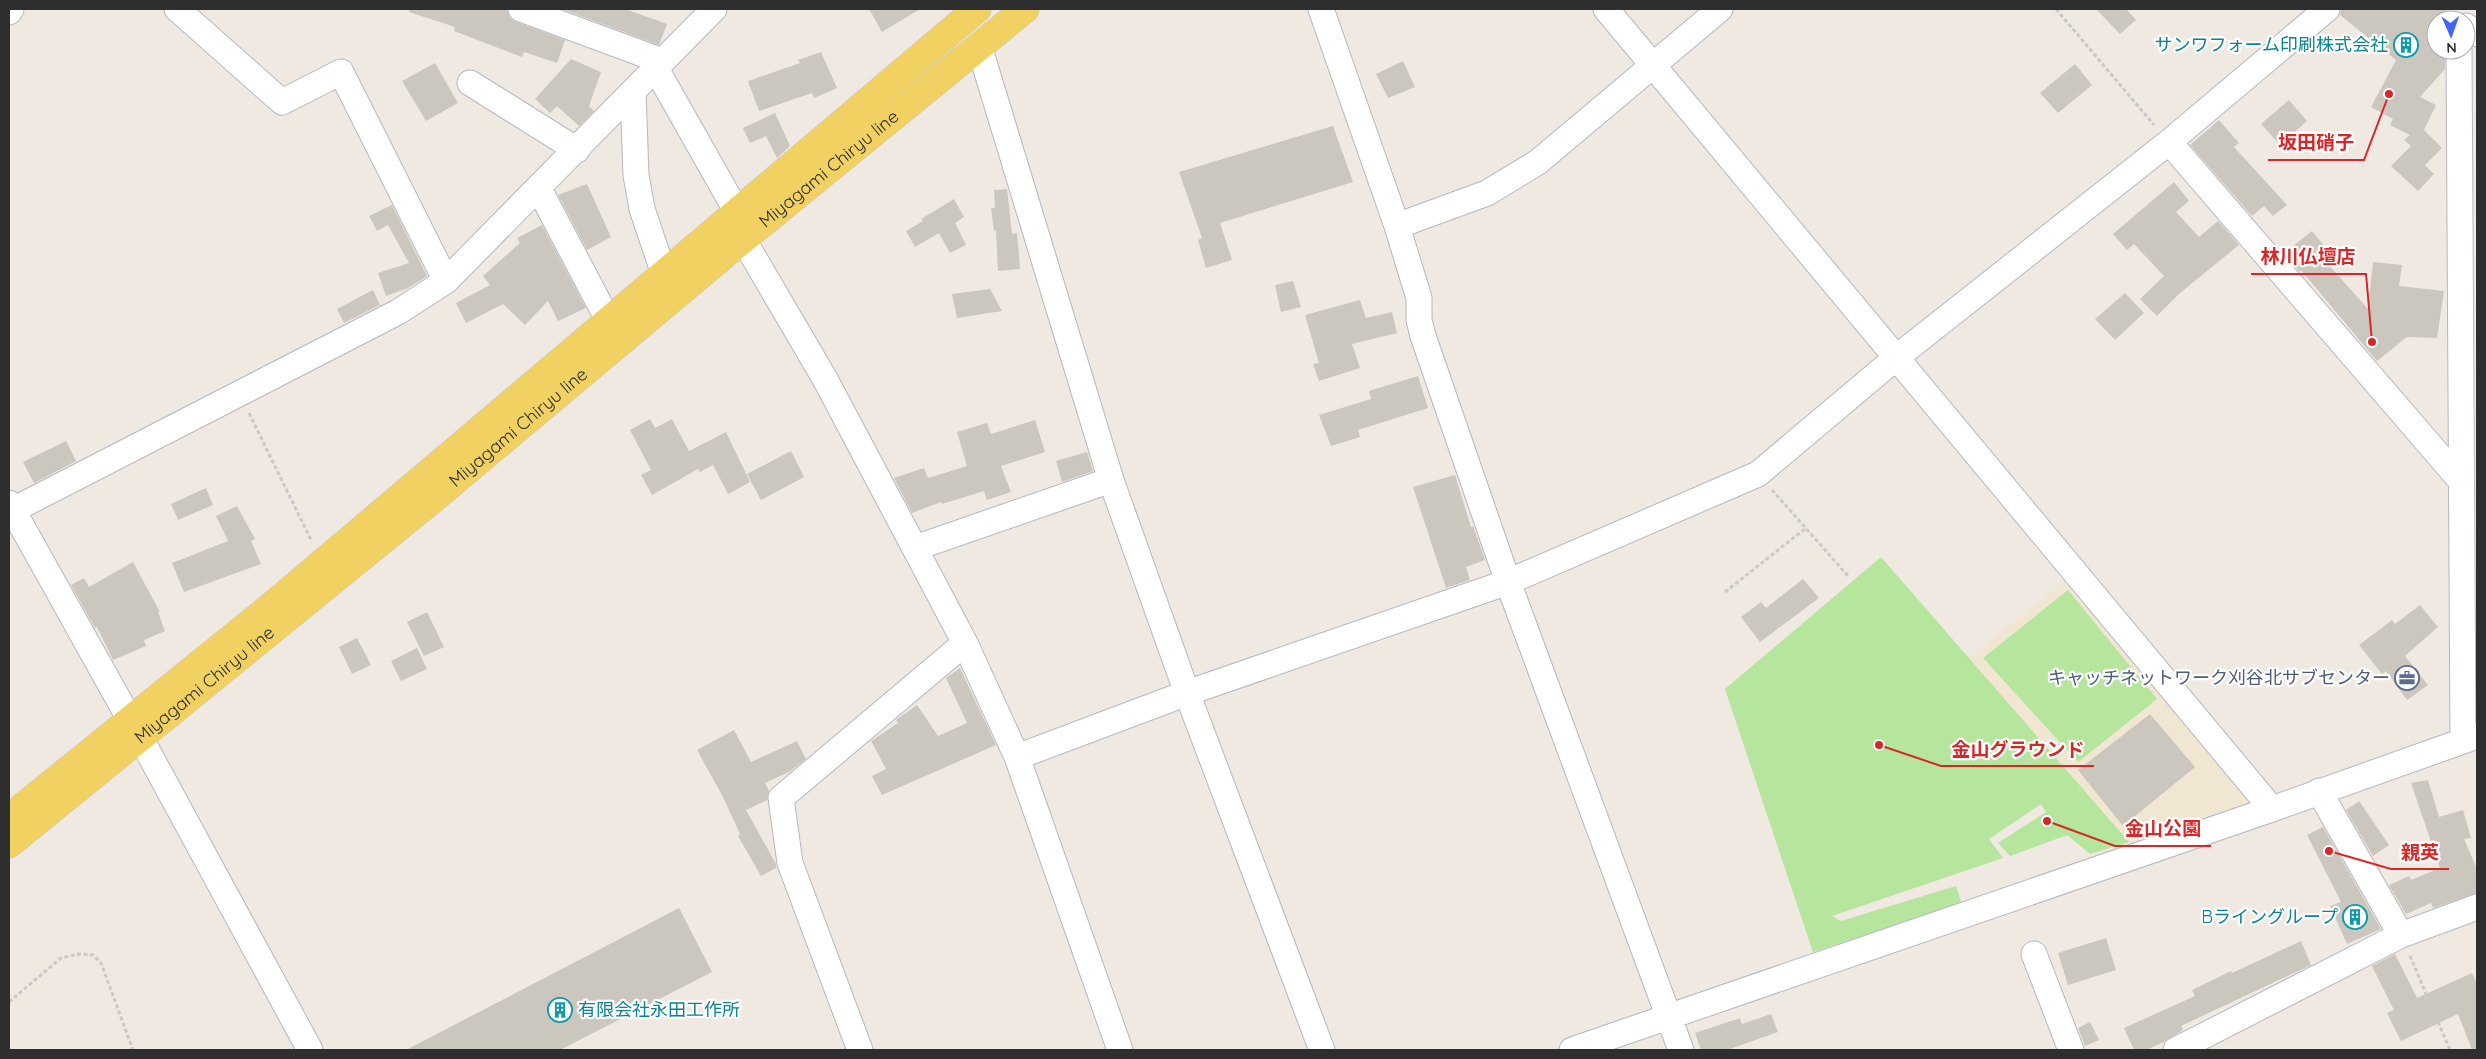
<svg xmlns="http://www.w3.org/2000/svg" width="2486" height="1059" font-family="Quicksand,'Noto Sans JP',sans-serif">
<rect width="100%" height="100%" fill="#efe9e1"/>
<path fill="#f0e6d1" d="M2069,578L2257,805L2107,858L1965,661Z"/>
<path fill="#b6e59e" d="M1881,557L2129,842L2090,854L2067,835L2010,856L1998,843L2046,812L2041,804L1989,839L2003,858L1832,916L1841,921L1956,886L1962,905L1813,952L1725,689Z
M2068,590L2157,699L2078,762L1983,658Z"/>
<path fill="#cbc7bf" d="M410,9H507L510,18L516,22L565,40L557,63L524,52L522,57L454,31L455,27L409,12Z
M562,9H625L667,24L659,45Z
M869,9H920L882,32Z
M2096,9H2126L2136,20L2120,34Z
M2341,9H2446V14L2453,20H2436V50H2445V69L2420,97L2436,105L2424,130L2442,148L2425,165L2434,174L2418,191L2391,166L2411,146L2404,140L2410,135L2390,125L2393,119L2371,107L2396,60L2340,15Z
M821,52L837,88L814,98L812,93L759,111L748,81L800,63L798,60Z
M571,59L601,72L589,106L594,111L579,126L557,106L550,113L535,99Z
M1403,61L1415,87L1388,98L1376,74Z
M435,63L458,103L426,121L402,81Z
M2075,64L2092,85L2058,113L2040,93Z
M2289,100L2307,121L2280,145L2261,124Z
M775,113L790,146L777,158L766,136L750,143L743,128Z
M2219,120L2239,143L2234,147L2287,205L2273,216L2264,206L2252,216L2190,145Z
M1333,126L1353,182L1220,223L1232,260L1206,268L1198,240L1202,238L1179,172Z
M2174,182L2189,201L2176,212L2199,237L2218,221L2239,245L2180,293L2157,316L2140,299L2164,276L2134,244L2127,250L2113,234Z
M587,184L611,237L587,250L558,195Z
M1007,189L1012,234L1017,233L1020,269L998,271L996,230L994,231L991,208H995L994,190Z
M954,199L964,217L955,223L966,245L950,253L939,233L915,247L906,231L923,221L921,219Z
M392,205L427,276L408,288L386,296L378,273L409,263L388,225L377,231L369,216Z
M542,225L586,308L558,321L548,301L525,325L503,304L466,323L456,303L490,285L483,276L520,243L517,238Z
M2312,231L2326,248L2319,254L2368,309L2373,262L2402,265L2399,286L2444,291L2437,338L2407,337L2377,361L2301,270L2300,272L2284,253Z
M1293,281L1301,307L1281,312L1275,285Z
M990,289L1002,311L957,318L952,294Z
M373,290L380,305L344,323L337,309Z
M2125,293L2144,313L2115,340L2095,319Z
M1360,300L1366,318L1392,312L1397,333L1352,344L1360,368L1319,381L1313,364L1319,363L1305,315Z
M1418,376L1428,408L1358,430L1360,437L1331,446L1319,415L1371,399L1369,391Z
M650,419L655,428L672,419L689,451L726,432L750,482L728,494L713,465L700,472L698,469L652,495L641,475L651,470L630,430Z
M1035,420L1045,452L1001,466L1011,492L987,500L984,491L942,504L941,502L912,513L894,478L924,468L928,478L967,466L957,432L987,423L991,434Z
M66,441L76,461L34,483L23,462Z
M791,451L804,477L761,500L747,474Z
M1087,452L1093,471L1062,482L1056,461Z
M1455,475L1471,527L1473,526L1485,560L1466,567L1470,580L1446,588L1413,487Z
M206,488L213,505L178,520L171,504Z
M237,506L255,539L251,541L261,564L184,592L172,563L228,541L216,516Z
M133,562L160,612H158L165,631L144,640L146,646L113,660L97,627L95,628L71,585L84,578L89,587Z
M1803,579L1819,598L1760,642L1741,617L1761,602L1766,608Z
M2420,605L2438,627L2405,656L2428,685L2407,700L2386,671L2382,674L2359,645L2392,620L2395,624Z
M427,612L444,647L424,656L407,622Z
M357,638L371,665L352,674L339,647Z
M417,648L427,669L401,681L391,661Z
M960,668L996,745L882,795L872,776L886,769L871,741L898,723L896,720L917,705L938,736L967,723L946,678Z
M2150,714L2195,767L2123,826L2078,770Z
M734,730L751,762L797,741L806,759L789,772L765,783L769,791L767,800L746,810L776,864V868L761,876L738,836L740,834L723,797L697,750Z
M2428,780L2439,817L2463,810L2471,838L2464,839L2477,869V893L2433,908L2431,903L2406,914L2389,885L2409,876L2411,880L2440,868L2411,783Z
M2359,801L2389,845L2373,856L2346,810Z
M2323,827L2381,929L2347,944L2330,906L2341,902L2307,835Z
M679,908L712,972L560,1050H406Z
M2106,938L2116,970L2068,985L2058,953Z
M2301,941L2311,965L2181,1026L2183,1030L2164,1042L2146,1050H2134L2124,1028L2195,996L2192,990L2231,971L2232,973Z
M2395,954L2417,998L2472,973L2477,984V1050H2472L2458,1014L2401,1041L2387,1013L2394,1010L2372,966Z
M1771,1014L1778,1032L1727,1050H1701L1695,1033L1740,1018L1742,1024Z
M2090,1022L2099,1040L2085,1046L2078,1028Z"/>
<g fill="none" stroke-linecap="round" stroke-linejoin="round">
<defs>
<path id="minor" d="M177,9L282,102L341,72L446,281
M521,9L662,61
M1321,9L1397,226L1419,298V320L1423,336L1508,582L1681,1050
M1606,9L2272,809
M9,12L11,9
M2466,26L2477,34
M979,46L1111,480L1187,693L1322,1050
M2459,50L2463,740
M655,67L737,212
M470,83L577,150
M633,91L636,175L642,209L664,274
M2169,142L2461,481
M539,189L608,320
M1397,226L1487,193L1538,162L1720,9
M743,239L825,379L965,643L1017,757L1120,1050
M9,503L130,720
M9,512L398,312L446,281L714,9
M915,548L1111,480
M140,737L310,1050
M1017,757L1187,693L1508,582L1758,474L1897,357L2169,142L2327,9
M2319,791L2401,935
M2034,954L2071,1050
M860,1050L790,863L781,798L965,643
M1572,1050L2272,809L2477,736
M2176,1050L2401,935L2477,907"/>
<g id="major">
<path d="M9,818L274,604L977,9"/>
<path id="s1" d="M9,844L433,499L743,239L1025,9"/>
</g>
</defs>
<use href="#minor" stroke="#b4b7c1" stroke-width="27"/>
<use href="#major" stroke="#c9c9c9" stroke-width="29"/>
<path stroke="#c9c9c9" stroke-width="3" stroke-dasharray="4 2.5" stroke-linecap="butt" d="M2056,9L2154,125
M249,413L312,542
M1772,490L1848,576
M1725,592L1806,528
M2410,956L2450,1050
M9,1002L61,958L79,954L93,955L101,963L133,1050"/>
<use href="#minor" stroke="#fff" stroke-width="25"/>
<use href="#major" stroke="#f2d163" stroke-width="28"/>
</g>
<defs>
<symbol id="building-ring" viewBox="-11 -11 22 22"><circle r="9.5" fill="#fff" stroke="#0f9aa8" stroke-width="1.5"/><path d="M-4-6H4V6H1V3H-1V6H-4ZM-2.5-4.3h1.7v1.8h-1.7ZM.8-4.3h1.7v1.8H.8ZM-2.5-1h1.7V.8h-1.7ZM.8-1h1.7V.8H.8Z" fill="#0f9aa8"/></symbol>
<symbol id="office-ring" viewBox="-11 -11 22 22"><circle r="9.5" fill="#fff" stroke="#5c6f8a" stroke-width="1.5"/><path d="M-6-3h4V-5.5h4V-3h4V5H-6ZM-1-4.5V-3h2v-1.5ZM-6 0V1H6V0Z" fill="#5c6f8a"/></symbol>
</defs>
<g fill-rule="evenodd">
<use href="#building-ring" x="2392" y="31" width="28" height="28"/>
<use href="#office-ring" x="2393" y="664" width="28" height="28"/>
<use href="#building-ring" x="2341" y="903" width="28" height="28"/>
<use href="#building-ring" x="546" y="996" width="28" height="28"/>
</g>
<g text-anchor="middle" stroke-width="4.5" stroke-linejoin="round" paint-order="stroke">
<g font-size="18" fill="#0d838f" stroke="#fff" text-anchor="end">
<text x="2388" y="51">サンワフォーム印刷株式会社</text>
<text x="2338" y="923">Bライングループ</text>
<text x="578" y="1016" text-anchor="start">有限会社永田工作所</text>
</g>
<g font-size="18" fill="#2e2e2e" stroke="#fff">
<text dy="6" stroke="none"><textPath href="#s1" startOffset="1062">Miyagami Chiryu line</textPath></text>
<text dy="6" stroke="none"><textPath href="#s1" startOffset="658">Miyagami Chiryu line</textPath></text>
<text dy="6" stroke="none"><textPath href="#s1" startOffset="252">Miyagami Chiryu line</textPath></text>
</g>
<g font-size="18" fill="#4e5e75" stroke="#fff" text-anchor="end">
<text x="2390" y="684">キャッチネットワーク刈谷北サブセンター</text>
</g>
</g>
<path fill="none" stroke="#d62828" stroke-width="2" d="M2389 94L2364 160H2268M2372 342L2366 274H2251M1879 745L1941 766H2094M2047 821L2115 846H2211M2329 851L2391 869H2449"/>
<g fill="#d62828" stroke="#fff" stroke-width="2">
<circle cx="2389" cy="94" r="5"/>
<circle cx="2372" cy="342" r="5"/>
<circle cx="1879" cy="745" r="5"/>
<circle cx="2047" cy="821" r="5"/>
<circle cx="2329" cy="851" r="5"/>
</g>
<g font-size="19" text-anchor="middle" font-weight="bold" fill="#d62828" stroke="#fff" stroke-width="4.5" stroke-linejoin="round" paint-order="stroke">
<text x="2316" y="149">坂田硝子</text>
<text x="2308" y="263">林川仏壇店</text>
<text x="2018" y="756">金山グラウンド</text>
<text x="2163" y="835">金山公園</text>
<text x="2420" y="859">親英</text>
</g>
<rect width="2486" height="1059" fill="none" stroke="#2e2e2e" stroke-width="20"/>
<g transform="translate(2451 35) rotate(178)"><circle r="24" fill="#ffffff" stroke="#ababab"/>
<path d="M0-4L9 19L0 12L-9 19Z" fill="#4264fb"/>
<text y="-8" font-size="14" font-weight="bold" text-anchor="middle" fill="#2e2e2e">N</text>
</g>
</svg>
